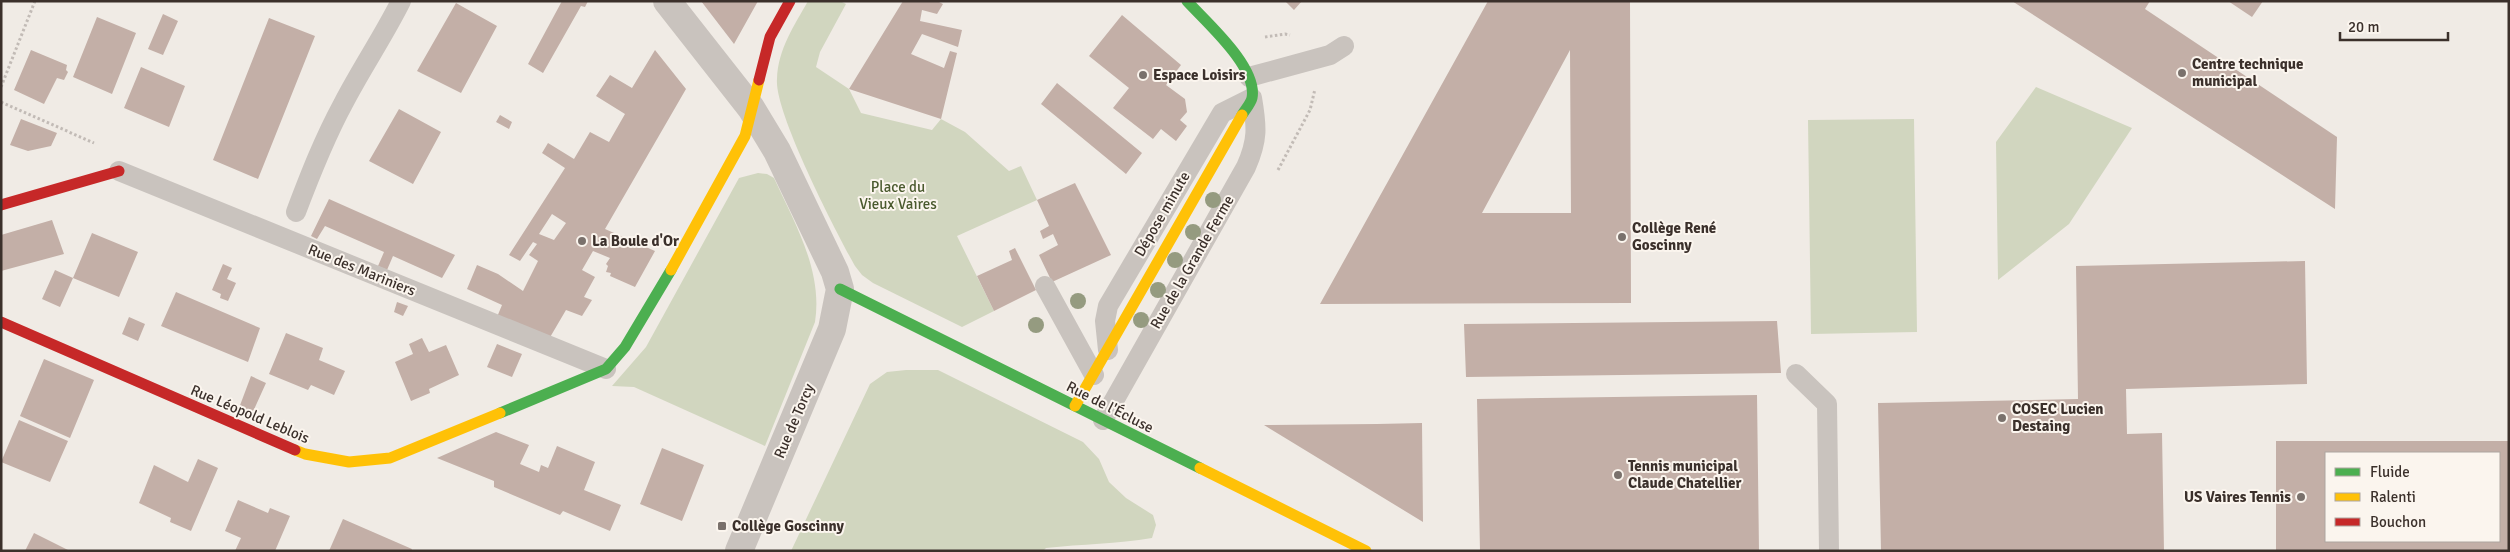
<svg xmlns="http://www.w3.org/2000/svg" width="2510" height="552" font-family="Signika,sans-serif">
<rect width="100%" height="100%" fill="#f0ebe5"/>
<path fill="#d1d6bf" d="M808,1H840L846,4L820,52L816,67L849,89L861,113L932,130L941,119L965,132L1009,171L1021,166L1037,200L957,236L994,311L962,327L873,283L862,275L855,266C836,232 774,112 777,79C778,49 794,26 808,1Z
M2036,87L2132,128L2069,224L1998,280L1996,142Z
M1914,119L1917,332L1811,334L1808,120Z
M758,173L767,174L774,178C795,224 823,271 815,322L765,446L634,387L612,386L646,347L739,178Z
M906,370H938L1083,442L1099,459L1109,482L1126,498L1153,515L1156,525L1152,538C1117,544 1082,544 1046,548L1043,551H791L870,384L887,372Z"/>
<path fill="#c3afa7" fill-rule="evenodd" d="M562,1H588L585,7L581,6L543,73L528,64Z
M701,1H758L734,44Z
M903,1H937L943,4L937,14L922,10L920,21L962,30L958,47L922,34L911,54L944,68L950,51L957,53L941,119L849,89Z
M1285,1H1302L1294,10Z
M1488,1H1630L1631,303L1320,304ZM1570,50L1571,213H1482Z
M2012,1H2150L2145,9L2337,137L2335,209Z
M2228,1H2263L2252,17Z
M456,3L497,26L461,93L417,71Z
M163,14L178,21L163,55L148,49Z
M1122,15L1181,65L1166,85L1185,99L1187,112L1180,120L1187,126L1176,141L1161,129L1153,139L1113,108L1129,88L1089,56Z
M97,17L136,33L112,94L73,77Z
M269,18L315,36L258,179L213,160Z
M31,50L67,65L66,70L68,72L64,80L57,78L44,104L14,90Z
M655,50L686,89L605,229L655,251L635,287L610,276L611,273L606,272L608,266L606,264L610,258L593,251L582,270L595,277L584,297L592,300L582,316L566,310L549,339L497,317L502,305L467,289L477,265L498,274L523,291L538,261L529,255L537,244L533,242L520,261L509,255L565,168L542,153L548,143L574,159L590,132L609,142L625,114L596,96L610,75L632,88ZM552,214L566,223L554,240L539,234Z
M141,67L185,86L169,127L124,108Z
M1057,83L1142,153L1126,174L1041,104Z
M399,109L441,132L413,184L369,161Z
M500,115L512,122L509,129L496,122Z
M21,119L57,133L51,146L28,151L10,145Z
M1075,183L1111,255L1052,282L1039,255L1058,245L1053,234L1043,239L1040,231L1049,226L1037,200Z
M329,199L455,255L442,278L393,256L387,270L378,266L384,252L325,226L317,239L311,236Z
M52,220L64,254L1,271V235Z
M92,233L138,252L119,297L73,278L60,307L42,299L55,270L73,278Z
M1015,248L1036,290L994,311L977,276L1012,260L1009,251Z
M2305,261L2307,384L2126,389L2127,434L2162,433L2164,551H1881L1878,403L2078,399L2076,266Z
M223,264L232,268L227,279L236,283L228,301L220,298L221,294L212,290Z
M176,292L260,328L248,362L161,326Z
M397,302L408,306L403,316L394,312Z
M129,317L145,324L138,341L122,334Z
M1777,321L1781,373L1466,377L1464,324Z
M286,333L323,348L319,360L345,371L334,395L311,385L308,390L269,374Z
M422,338L429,352L446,345L459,375L429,389L430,393L411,401L395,362L413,354L409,344Z
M497,344L522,354L512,377L487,367Z
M44,359L94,380L70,438L20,416Z
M251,376L266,383L252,414L239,408Z
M1757,395L1759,551H1480L1477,399Z
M19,420L68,441L50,482L1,462Z
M1422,423L1423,522L1264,425L1377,424Z
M496,432L529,445L520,464L539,472L541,465L548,468L557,446L595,462L584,490L621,505L610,531L563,511L560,515L494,487V481L437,458Z
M2276,441H2509V551H2276ZM2326,453H2499V541H2326Z
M662,448L704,465L682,521L640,504Z
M198,459L218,468L191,531L170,522L171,518L139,503L154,465L188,482Z
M238,500L268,513L270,508L290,516L275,551H235L241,538L225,531Z
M343,519L412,549L411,551H329Z
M34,533L70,551H25Z"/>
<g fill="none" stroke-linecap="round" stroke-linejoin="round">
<path stroke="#c2bbb6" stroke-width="3" stroke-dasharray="2.5 2.5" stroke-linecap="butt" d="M1265,37L1285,34L1290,35
M1,87L35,1
M1,102L94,143
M1278,170L1310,110L1315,89"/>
<path stroke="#c9c3be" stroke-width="20" d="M1249,77L1330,55L1344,46
M119,171L606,369
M296,212C310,175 324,139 343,104C361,69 383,37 401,1
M1045,286L1094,375
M1796,374L1827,404L1829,551
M1103,420L1246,167C1258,140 1257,127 1252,98L1222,113L1108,306L1105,321L1108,350"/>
<path stroke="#c9c3be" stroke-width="28" d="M667,1L751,108L777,151L835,272L840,289L832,329L739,551"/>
<path stroke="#4caf50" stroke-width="11" d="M1187,1C1206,22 1258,67 1252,98C1251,103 1245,110 1242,115
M840,289L1200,468
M500,413L606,369L625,347L671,270"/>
<path stroke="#ffc107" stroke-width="11" d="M671,270L745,136L759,80
M1075,406L1242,115
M295,450L305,454L349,462L390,458L500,413
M1200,468L1366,551"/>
<path stroke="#c62828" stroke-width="11" d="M759,80L770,37L790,1
M1,205L119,171
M1,322L295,450"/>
</g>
<g fill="#959b80">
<circle cx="1213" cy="200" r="8"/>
<circle cx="1193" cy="232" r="8"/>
<circle cx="1175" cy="260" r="8"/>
<circle cx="1158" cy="290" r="8"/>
<circle cx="1078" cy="301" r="8"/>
<circle cx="1141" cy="320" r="8"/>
<circle cx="1036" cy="325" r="8"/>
</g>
<g fill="#7a716c" stroke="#fbf5ee" stroke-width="2">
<circle cx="2182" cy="73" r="5"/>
<circle cx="1143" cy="75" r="5"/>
<circle cx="1622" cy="237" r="5"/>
<circle cx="582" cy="241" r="5"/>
<circle cx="2002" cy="418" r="5"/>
<circle cx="1618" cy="475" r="5"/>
<circle cx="2301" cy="497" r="5"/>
<rect x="717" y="521" width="10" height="10" rx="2.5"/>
</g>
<g text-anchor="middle" stroke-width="4" stroke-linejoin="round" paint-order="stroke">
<g font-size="15" font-weight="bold" fill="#3b302b" stroke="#fbf5ee" text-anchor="start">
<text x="2192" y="69">Centre technique<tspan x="2192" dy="17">municipal</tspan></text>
<text x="1153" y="80">Espace Loisirs</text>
<text x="1632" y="233">Collège René<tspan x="1632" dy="17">Goscinny</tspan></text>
<text x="592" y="246">La Boule d'Or</text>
<text x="2012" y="414">COSEC Lucien<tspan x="2012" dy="17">Destaing</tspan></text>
<text x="1628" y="471">Tennis municipal<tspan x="1628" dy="17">Claude Chatellier</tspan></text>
<text x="2291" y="502" text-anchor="end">US Vaires Tennis</text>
<text x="732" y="531">Collège Goscinny</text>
</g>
<g font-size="15" fill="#4a5a2e" stroke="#fbf5ee">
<text x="898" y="192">Place du<tspan x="898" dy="17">Vieux Vaires</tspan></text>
</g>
<g font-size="15" fill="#3b302b" stroke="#fbf5ee">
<text transform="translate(1162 214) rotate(-60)" y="5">Dépose minute</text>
<text transform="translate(1192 262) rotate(-60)" y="5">Rue de la Grande Ferme</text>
<text transform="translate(362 270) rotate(22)" y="5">Rue des Mariniers</text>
<text transform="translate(1110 407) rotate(27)" y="5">Rue de l'Écluse</text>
<text transform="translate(250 414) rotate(23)" y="5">Rue Léopold Leblois</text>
<text transform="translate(794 421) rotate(-67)" y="5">Rue de Torcy</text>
</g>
</g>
<rect width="2510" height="552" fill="none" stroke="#3b302b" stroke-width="5"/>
<rect x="2325" y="452" width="175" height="90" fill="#fbf5ee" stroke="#aea6a0"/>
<rect x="2335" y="468" width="25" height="8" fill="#4caf50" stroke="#aea6a0"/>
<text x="2370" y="477" font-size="15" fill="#3b302b">Fluide</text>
<rect x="2335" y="493" width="25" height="8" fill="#ffc107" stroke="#aea6a0"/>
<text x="2370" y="502" font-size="15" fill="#3b302b">Ralenti</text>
<rect x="2335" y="518" width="25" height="8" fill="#c62828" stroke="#aea6a0"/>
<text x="2370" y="527" font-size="15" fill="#3b302b">Bouchon</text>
<path d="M2340 32v8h108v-8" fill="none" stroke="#3b302b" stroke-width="2.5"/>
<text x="2348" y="32" font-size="15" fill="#3b302b" stroke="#fbf5ee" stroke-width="4" paint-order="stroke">20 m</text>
</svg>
